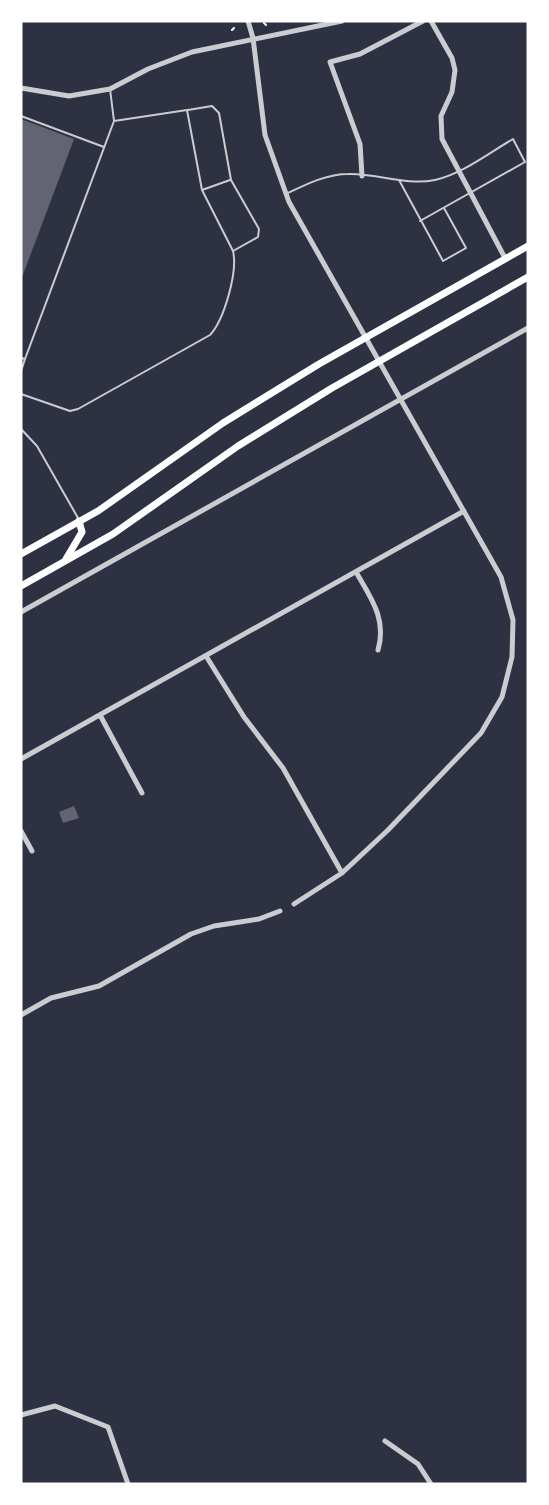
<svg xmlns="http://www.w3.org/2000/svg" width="549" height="1505" font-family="Rubik,sans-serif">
<rect width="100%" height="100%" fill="#2d3142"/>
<path fill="#626471" d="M21,119L74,139L21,280Z
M74,806L79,818L63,823L59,812Z"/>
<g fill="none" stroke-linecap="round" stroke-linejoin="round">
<path stroke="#fff" stroke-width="2" d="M264,23L266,25
M232,30L234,28"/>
<path stroke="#caccd0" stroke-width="2" d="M188,110L212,106L219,113L231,180L259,229L258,237L233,251
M21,116L104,147
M399,180L443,261L466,248L444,208
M202,190L230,180
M286,194C305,185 326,174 348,174C376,173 406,186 435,180C462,174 489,153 513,139L525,162L420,221
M21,358L25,359L21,371
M25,359L114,121L110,89
M21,394L70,411L78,409L210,335C224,320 238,272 233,251L202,190L187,110L114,121
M21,429L37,446L78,518"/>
<path stroke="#caccd0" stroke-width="5" d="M248,21L253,38L265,135L289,202L501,577L513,620L512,657L502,697L481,733L388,830L342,873L294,904
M431,21L452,58L455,70L452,92L441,116L442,139L505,258
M21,88L69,96L110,89L148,69L192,52L342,21
M362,176L360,144L330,62L360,54L423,21
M356,572C371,598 387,619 378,650
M21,612L528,328
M206,656L244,717L283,768L342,873
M100,715L142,793
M21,759L464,511
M21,831L32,851
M21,1015L51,998L99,986L191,934L214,926L259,919L280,911
M21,1415L55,1406L108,1427L128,1484
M385,1441L418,1464L431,1484"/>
<path stroke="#fff" stroke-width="7" d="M21,554L98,511L223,423L319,364L528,246
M66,559L82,532L79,521
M21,586L113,534L238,446L332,388L528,277"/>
</g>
<rect width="549" height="1505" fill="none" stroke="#ffffff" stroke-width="45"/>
</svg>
